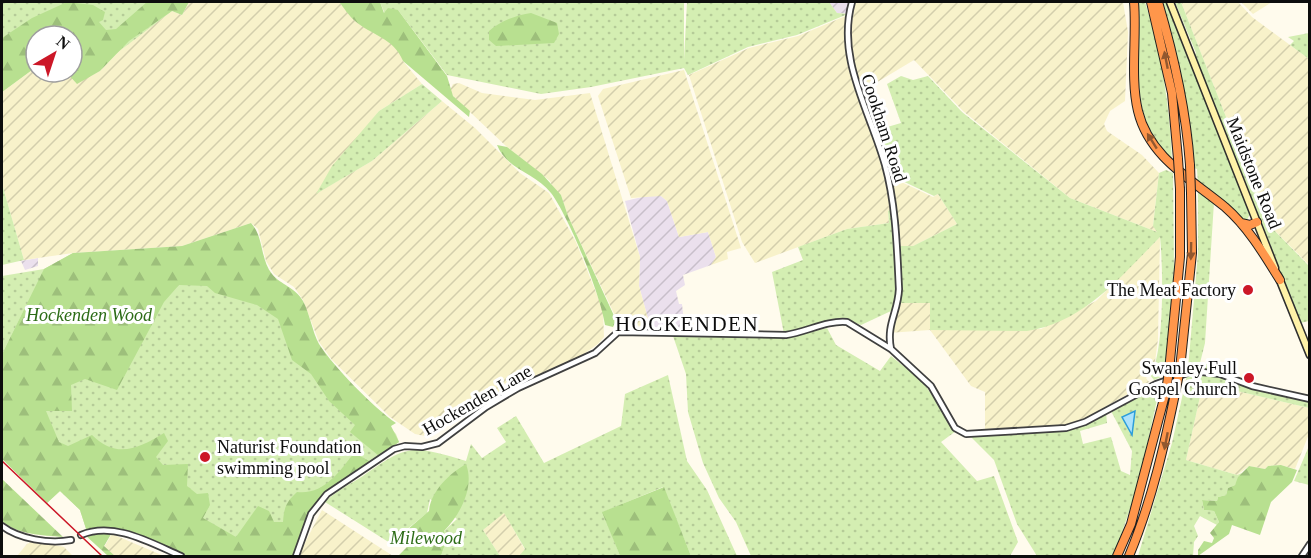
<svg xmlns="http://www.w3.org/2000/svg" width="1311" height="558" font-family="'Times New Roman',serif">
<defs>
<pattern id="industrial-furrows" width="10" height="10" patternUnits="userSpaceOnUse" patternTransform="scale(1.5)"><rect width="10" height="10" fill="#ebe0ed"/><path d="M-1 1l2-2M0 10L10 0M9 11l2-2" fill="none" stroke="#c8bfca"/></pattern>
<pattern id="farmland-furrows" width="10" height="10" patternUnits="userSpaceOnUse" patternTransform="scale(1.5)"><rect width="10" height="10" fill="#f8f2ca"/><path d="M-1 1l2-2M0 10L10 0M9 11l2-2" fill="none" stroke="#d3ceac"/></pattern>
<pattern id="green-dots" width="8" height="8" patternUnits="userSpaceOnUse" patternTransform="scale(1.5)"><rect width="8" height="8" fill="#d4eeb2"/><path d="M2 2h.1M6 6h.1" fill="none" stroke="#b5cb98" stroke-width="1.8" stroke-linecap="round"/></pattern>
<pattern id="forest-firs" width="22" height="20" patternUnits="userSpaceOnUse" patternTransform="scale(1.5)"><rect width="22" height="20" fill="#b8e090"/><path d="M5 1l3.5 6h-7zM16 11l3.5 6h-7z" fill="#9dbf7b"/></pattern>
</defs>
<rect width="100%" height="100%" fill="#fffbed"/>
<path fill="url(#industrial-furrows)" d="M829,2H851L848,14L837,13Z
M651,195L661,196L667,201L679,237L708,232L716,257L711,265L683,275L685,285L676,291L679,304H682L685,332L647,330L650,326L639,286L640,257L625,201Z
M38,258V266L25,270L21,261Z"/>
<path fill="url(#farmland-furrows)" d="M189,2H339L355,21L384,37L400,51L403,61L422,84L379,111L317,193L372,161L442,101L475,128L520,173L549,193L576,242L603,310L604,337L598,344L581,356L524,381L483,403L449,426L425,436L415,434L390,417L332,360L319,342L303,300L294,287L274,274L266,261L258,229L251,223L182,246L73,253L24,260L2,184V92L36,67V72H66L80,81L100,71L129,41L172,11L182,15Z
M855,2H1123L1128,32L1125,101L1110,111L1104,124L1107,131L1142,155L1159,173L1153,225L1157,232L1070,198L963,111L914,60L864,90L853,65L850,38Z
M1181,2H1238L1252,17L1309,59V265L1268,224Z
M1241,2H1272L1253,14Z
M848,15L846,39L851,71L874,131L892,208L888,211L889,223L847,229L755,263L742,242L689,75L749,48L798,36Z
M684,70L741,248L727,252L728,259L711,265L716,257L708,232L679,237L667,201L661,196L631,198L598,96L603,89Z
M459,83L482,93L535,100L590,93L640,257L639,286L650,326L621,325L617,320L568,216L561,195L554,190L550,181L507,147L453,96L450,90L453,84Z
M893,178L933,197L938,194L957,224L913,246H897Z
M1160,237L1158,339L1154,369L1146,378L1149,382L1084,419L1065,425L985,429V392L971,386L930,330L888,333L898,303H930V330L1041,329L1096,301Z
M1203,383L1309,408V434L1295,469L1281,465L1268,466L1265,469L1249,466L1237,475L1186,460Z
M322,510L393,556H394H298Z
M504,512L525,550L519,556H500L483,530Z
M112,534L164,556H115L104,547Z
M33,541L64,547L73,556H17L27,544Z"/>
<path fill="url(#green-dots)" d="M2,2H175L172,11L80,81L66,72H72V36H36V67L2,92Z
M380,2H684V60L687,2H829L837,13L848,14L797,35L748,47L688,75L684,68L591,87L541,94L447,75L398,10L385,14Z
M1136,2H1145C1162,54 1170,107 1172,162C1123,105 1145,69 1136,2Z
M1162,2H1167L1250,214L1246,222L1198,183L1197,169L1194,168C1190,110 1179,57 1162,2Z
M1175,2H1181L1268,224L1309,266V321L1300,323L1194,55L1196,53Z
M1309,33V59L1290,45L1294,41L1288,37Z
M901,76L913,80L928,76L962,112L1070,198L1157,232L1153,226L1159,173L1166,170L1173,173L1174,269L1166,363L1161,377L1154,380L1150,375C1165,356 1163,263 1160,237C1121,276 1085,322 1027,331L930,330V303H898L896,246H913L957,224L938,194L934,196L894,177L877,130L901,123L887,84Z
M422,84L442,101L372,161L316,194L332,166L379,111Z
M2,184L24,260L2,265Z
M1198,189L1214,202L1205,343L1200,363L1222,365L1224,370L1245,381L1221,371L1188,369L1198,253Z
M892,208L896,303L891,311L861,325L848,320L784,334L772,272L803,260L798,247L847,229L889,223L888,211Z
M73,253L212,271L316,345L396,434L399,442L317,502L295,556L128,533L87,532L80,510L60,491L47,503L27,304L2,354V276L44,269Z
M827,328L836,345L880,371L891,356L923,382L956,431L941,442L977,481L994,476L1018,542L1010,556H751L736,522L719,498L703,463L688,412L686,374L673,336L789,337Z
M668,375L687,461L707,490L737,556H691L663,487L603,512L620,556H519L525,549L504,513L483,530L500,556H441L447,539L444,531L457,519L430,499L427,513L390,543L325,502C336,491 350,484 363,476C408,444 412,445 466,461L471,444L482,458L506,442L497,428L516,416L544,463L621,426L625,394Z
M1187,375L1218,376L1249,388L1309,402V408L1203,383L1186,460L1237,475L1242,473L1235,485L1228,488L1226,495L1218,497L1217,501L1202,500L1204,510L1214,511L1219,522L1217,525L1200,516L1194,526L1198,536L1194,542L1193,556H1138L1172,443Z
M1160,386L1139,482L1114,556H1037L1017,524L994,460L971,437L1066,430L1106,412L1107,423L1080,431L1083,444L1111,437L1121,471L1130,475L1132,451L1111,411Z
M1309,446V485L1294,481Z"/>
<path fill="url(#forest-firs)" d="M67,2L93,5L105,12L103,20L99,22L106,30L116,29L147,2H189L182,15L172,11L129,41L100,71L77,84L66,72H72V36H36V67L2,92V38L32,18Z
M339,2H380L384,13L388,8L398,10L447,76L453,96L470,111L469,117L403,61C394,38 371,35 355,21C349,16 344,8 339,2Z
M531,13L557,23L559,34L554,43L496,46L489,40V31C500,21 517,15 531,13Z
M497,145L507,147L542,174L561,195L568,216L616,320L613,327L605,325C601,296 569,217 551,193C536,173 507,170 497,145Z
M251,223C264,237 260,259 272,274C281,285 295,287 303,301C310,314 312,331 319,344C333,366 374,408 396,423L391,426L399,442L379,456L350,432L355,425L329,401L311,374L292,360L278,319L257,305L215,293L207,286L179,285L164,302L117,390L85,379L71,385L72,411H46L59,442L68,446L92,435C116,459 138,449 164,433L168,441L156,457L163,465L188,464L187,486L197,494L208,493L210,505L203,518L236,537L258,506L269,511L274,522H283C284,508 286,502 297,492C324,495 339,472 354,453L371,462L317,502L295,556H182L128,534L87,532L80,510L60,491L47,503L2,459V354L44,269L73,253L182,246Z
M466,464C475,487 460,515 444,531L447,539L441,556H398L407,547L400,536L429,511C431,491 449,474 466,464Z
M1281,465L1297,470L1292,482L1271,502L1260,535L1232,525L1229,534L1198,556V550L1204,541L1212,543L1214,538L1210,533L1219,522L1214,511L1204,510L1202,500L1217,501L1218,497L1226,495L1228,488L1235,485L1238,477L1249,466L1265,469L1268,466Z
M2,479L63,537C42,535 18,535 2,521Z
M664,487L691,556H620L602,512Z
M113,531L104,546L115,556H108L85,535Z"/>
<path fill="#ace2fd" stroke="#2b9ddb" stroke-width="1.5" d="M1135,411L1132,435L1122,417Z"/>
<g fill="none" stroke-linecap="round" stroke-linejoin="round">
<defs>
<path id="street" d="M852,2C836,59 870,111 885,165C896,205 897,249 899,289C898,313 886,324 891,349
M2,526C19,539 49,544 71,540
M81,535C114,521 151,543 181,556
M296,556L311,514L327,494L394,449L405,446L422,447L438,443L486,407L518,388L595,353L618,332L786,335C806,332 828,320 847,322L891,349L931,386L955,428L966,434L1066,428L1085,422L1156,384L1193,371L1220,374L1252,386L1310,399
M1302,556L1310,544"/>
<path id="secondary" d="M1170,2L1275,268
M1279,278L1310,355"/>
<path id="highway" d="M1134,2C1137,36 1130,78 1138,111C1149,157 1191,179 1225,207C1248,227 1264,254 1280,280
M1151,2L1172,93L1178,159
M1158,2C1174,56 1186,109 1190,165
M1241,223L1250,225L1257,222
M1180,369L1192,253L1191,193
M1169,371L1180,257V189
M1117,556L1131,524L1166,391
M1129,556C1152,501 1165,443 1177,384"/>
</defs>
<use href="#street" stroke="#404040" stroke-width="8"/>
<use href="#secondary" stroke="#2f2f2f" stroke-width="9"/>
<use href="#highway" stroke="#1e1e1e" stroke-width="10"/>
<use href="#street" stroke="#fff" stroke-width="4.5"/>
<use href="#secondary" stroke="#fff2a8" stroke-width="6"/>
<use href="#highway" stroke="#ff964b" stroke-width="8"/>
<path stroke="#cc1727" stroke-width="1.5" d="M2,461L102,556"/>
<defs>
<path id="highway-bridge" d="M1178,159L1180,189
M1190,165L1191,193
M1177,384L1180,369
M1166,391L1169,371"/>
</defs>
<use href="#highway-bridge" stroke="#1e1e1e" stroke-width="10" stroke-linecap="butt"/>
<use href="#highway-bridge" stroke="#ff964b" stroke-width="8"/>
</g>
<defs><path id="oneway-solid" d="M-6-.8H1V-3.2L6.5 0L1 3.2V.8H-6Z" transform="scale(1.5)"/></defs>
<g fill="#92582f">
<use href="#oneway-solid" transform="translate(1166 60) rotate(-101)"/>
<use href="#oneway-solid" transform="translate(1152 141) rotate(-122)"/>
<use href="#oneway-solid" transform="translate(1191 251) rotate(91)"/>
<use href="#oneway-solid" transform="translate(1166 441) rotate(101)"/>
</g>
<g fill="#cc1727" stroke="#fff" stroke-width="2">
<circle cx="1248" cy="290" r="6"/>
<circle cx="1249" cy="378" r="6"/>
<circle cx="205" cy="457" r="6"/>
</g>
<g text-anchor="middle" stroke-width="6" stroke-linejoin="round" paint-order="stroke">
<g font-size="18" fill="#0d0d0d" stroke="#fff">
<text transform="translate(884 128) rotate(72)" y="6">Cookham Road</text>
<text transform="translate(1254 173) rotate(68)" y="6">Maidstone Road</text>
<text transform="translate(477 400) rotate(-30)" y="6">Hockenden Lane</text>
</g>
<g font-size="18" fill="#0d0d0d" stroke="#fff" text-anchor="end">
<text x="1236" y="296">The Meat Factory</text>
<text x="1237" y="374">Swanley Full<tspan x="1237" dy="21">Gospel Church</tspan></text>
<text x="217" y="453" text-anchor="start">Naturist Foundation<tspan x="217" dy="21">swimming pool</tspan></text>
</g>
<g font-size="18" font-style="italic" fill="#2c6c17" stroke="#fff">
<text x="89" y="321">Hockenden Wood</text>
<text x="426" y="544">Milewood</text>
</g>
<g font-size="21" letter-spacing="1.5" fill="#0d0d0d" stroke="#fff">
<text x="687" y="331">HOCKENDEN</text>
</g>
</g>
<rect width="1311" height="558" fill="none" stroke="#0d0d0d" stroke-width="6"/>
<g transform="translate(54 54) rotate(39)"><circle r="28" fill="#ffffff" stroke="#9e9e9e" stroke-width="1.5"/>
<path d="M0-4.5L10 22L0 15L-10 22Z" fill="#cc1727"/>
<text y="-9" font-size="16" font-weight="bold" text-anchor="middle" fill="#0d0d0d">N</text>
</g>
</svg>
